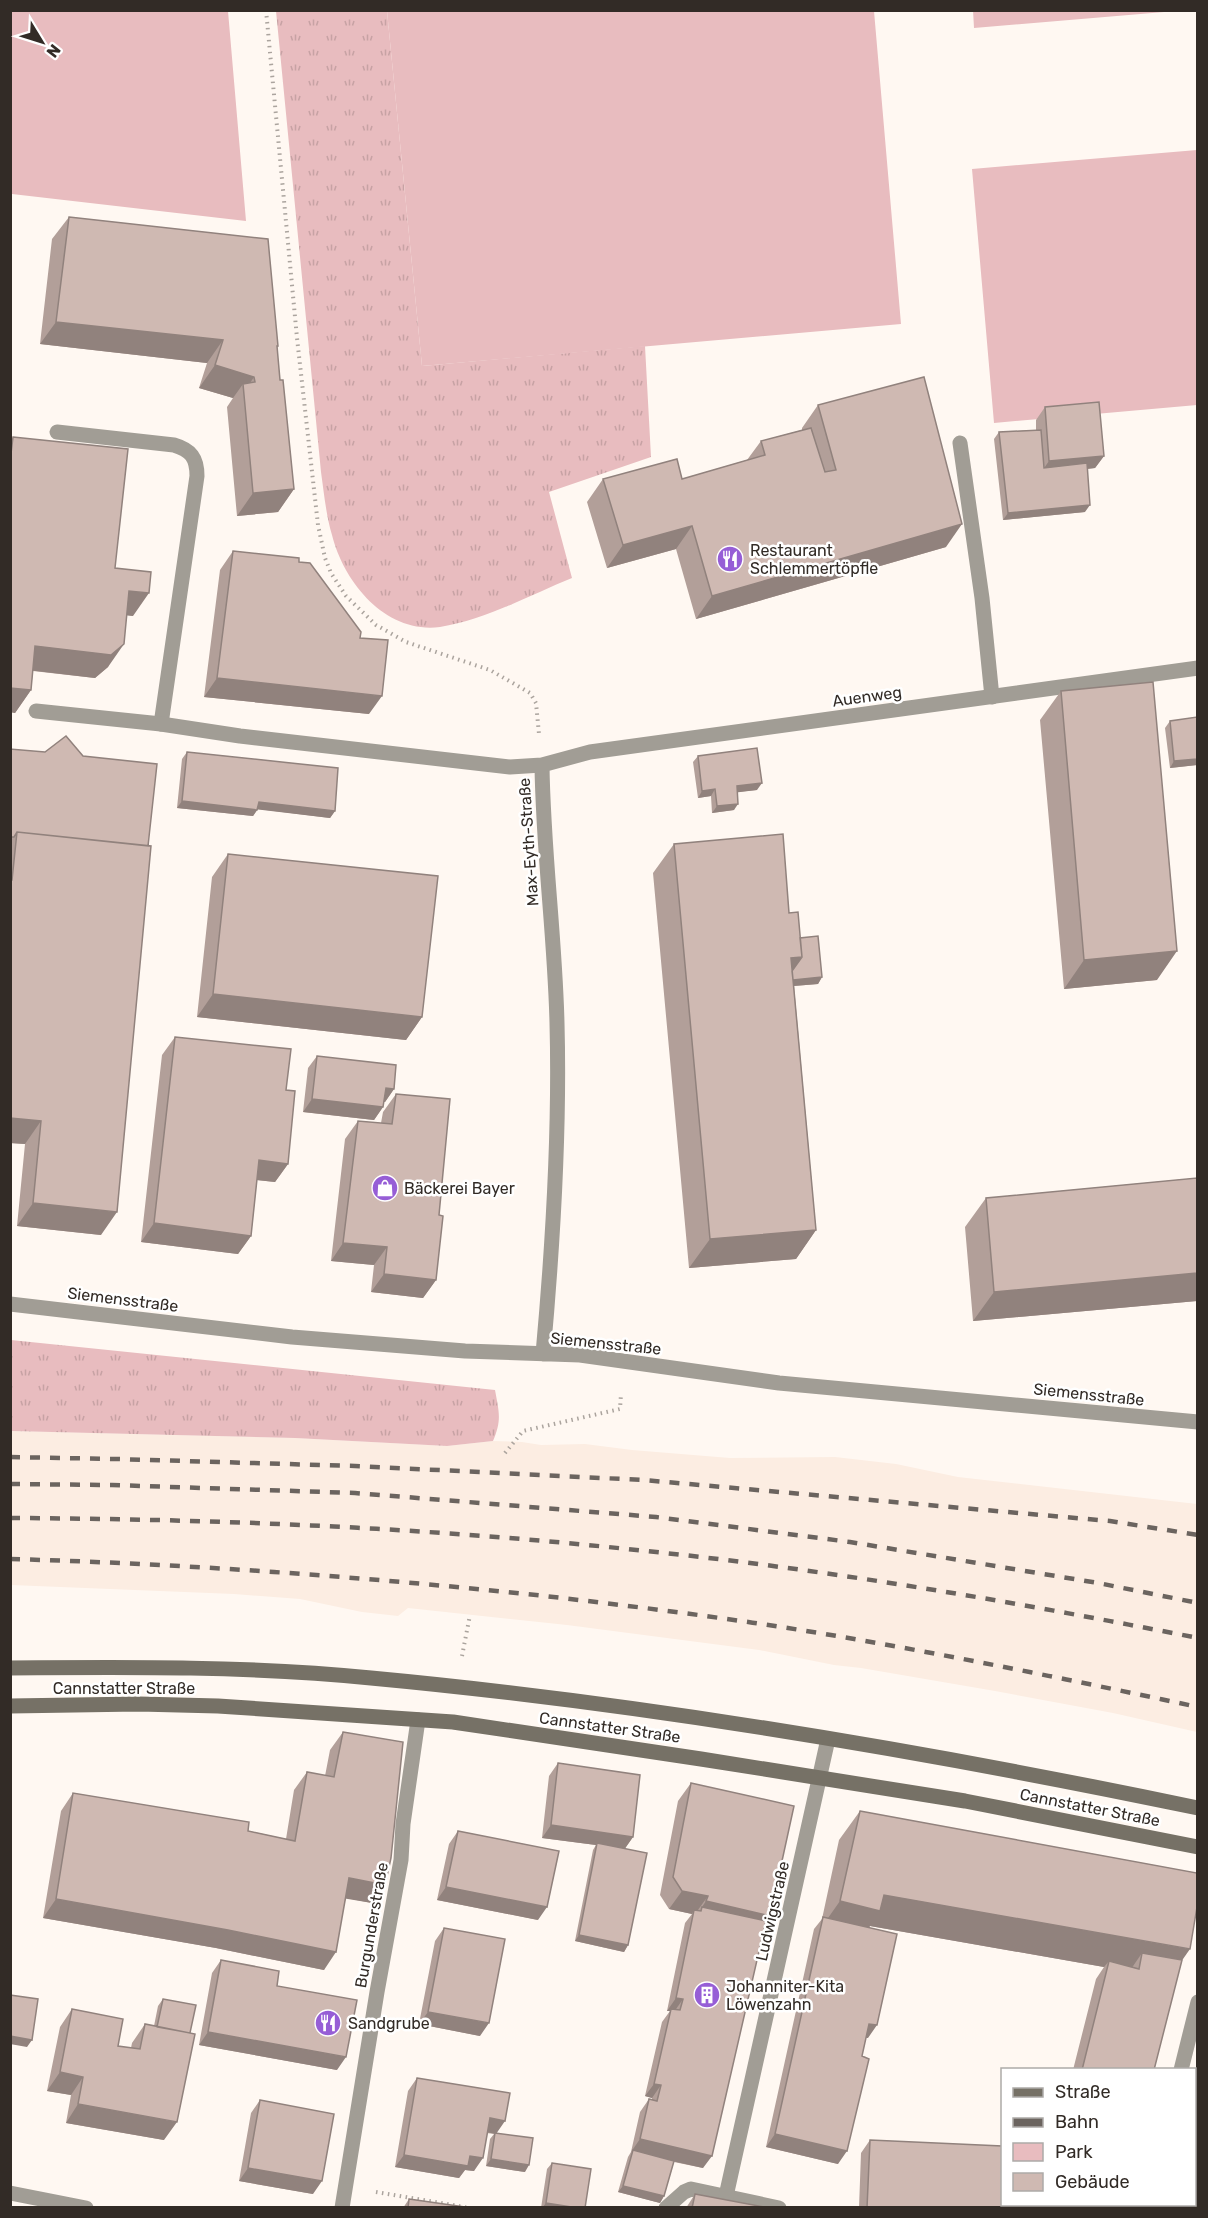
<svg xmlns="http://www.w3.org/2000/svg" width="1208" height="2218" font-family="Rubik,sans-serif">
<defs>
<pattern id="grass-tufts" width="24" height="20" patternUnits="userSpaceOnUse" patternTransform="scale(1.5)"><rect width="24" height="20" fill="#e8bcbf"/><path d="M3 7l-1-3M5 7V3M7 7l1-3M15 17l-1-3M17 17v-4M19 17l1-3" fill="none" stroke="#c7a2a4"/></pattern>
</defs>
<rect width="100%" height="100%" fill="#fff8f2"/>
<path fill="#fcede2" d="M11,1431L295,1438L447,1446L493,1441L522,1442L541,1445L585,1444L632,1450L730,1458L835,1457L896,1464L958,1477L1197,1504V1732L1113,1713L995,1691L861,1668L834,1665L759,1650L567,1625L408,1608L398,1616L362,1612L300,1599L234,1594L11,1585Z"/>
<path fill="url(#grass-tufts)" d="M276,11H387L422,366L645,346L651,457L549,492L572,578C530,595 485,620 440,627C386,634 344,583 332,535C326,515 324,493 321,472Z
M11,1340L495,1390C499,1412 502,1420 493,1441L447,1446L295,1438L11,1431Z"/>
<path fill="#e8bcbf" d="M11,10L228,11L246,221L12,194L11,197Z
M973,10H1176V11L974,28Z
M387,11H874L901,324L422,366Z
M1197,150V405L994,423L972,169Z"/>
<g fill="none" stroke-linecap="round" stroke-linejoin="round">
<path stroke="#aba49e" stroke-width="4" stroke-dasharray="1.5 4.5" stroke-linecap="butt" d="M266,10L297,338L318,525L325,558L331,573L346,596L376,625L406,642L490,670L530,693L536,703L539,734
M505,1453L523,1431L620,1409L621,1394
M462,1656L470,1615
M376,2192L470,2208"/>
<path stroke="#a19d95" stroke-width="15" d="M57,432L174,445C191,450 197,458 197,476L161,724
M960,443L982,598L992,697
M666,2208L684,2192L691,2189L779,2208"/>
<path stroke="#a19d95" stroke-width="15" d="M36,711L161,724L240,736L510,767L542,765L590,752L1198,668
M542,765C543,851 555,937 557,1023C560,1134 553,1244 543,1354
M10,1304L292,1337L465,1351L580,1355L779,1383L1198,1422
M1181,2070L1198,2002
M10,2193L86,2208
M726,2196L828,1739
M342,2208L377,1992L401,1860L403,1824L418,1720
M1147,2208L1148,2204"/>
<path stroke="#767166" stroke-width="15" d="M10,1668C130,1667 252,1666 371,1678C649,1704 925,1751 1198,1808
M10,1706L139,1704L218,1706L453,1722L701,1759L965,1801L1198,1847"/>
<path stroke="#6b645f" stroke-width="4.5" stroke-dasharray="10 10" stroke-linecap="butt" d="M10,1457L116,1459L355,1466L643,1480L1110,1521L1198,1535
M10,1484L112,1485L355,1493L656,1517L850,1542L1098,1583L1198,1603
M10,1518C222,1519 435,1528 646,1551C831,1570 1015,1602 1198,1638
M10,1559C189,1564 367,1577 545,1596C640,1607 736,1619 831,1635C954,1656 1076,1681 1198,1707"/>
</g>
<path fill="#b29f99" d="M69,217L278,346L277,348L280,380L294,489L278,512L237,516L227,407L233,398L199,388L207,363L40,344L52,239Z
M818,405L946,547L696,619L676,549L607,568L587,502L603,479H682L747,460L761,441L802,430V428Z
M1045,407L1104,456L1095,468L1087,469L1085,512L1003,520L994,439L999,432L1036,430V420Z
M13,437L115,568L133,616L127,615L108,667L95,678L33,671L31,690L15,713L10,712V440Z
M233,551L299,562L360,638L369,714L204,697L220,570Z
M1061,691L1157,980L1064,989L1040,720Z
M1170,721L1197,765L1170,768L1165,728Z
M10,749L101,1235L17,1226L25,1144L10,1143Z
M187,752L335,811L330,818L258,809L253,816L177,808L182,759Z
M698,756L757,790L737,792L734,810L712,813L711,796L698,798L693,762Z
M674,844L789,913L800,938L822,977L818,984L794,986L816,1230L796,1259L689,1268L653,873Z
M228,854L422,1017L406,1040L197,1017L212,877Z
M175,1037L288,1164L275,1182L257,1180L251,1236L238,1254L141,1242L162,1055Z
M317,1056L394,1089L385,1102H384L383,1107L374,1120L303,1112L308,1068Z
M396,1094L439,1215L436,1280L423,1298L371,1292L374,1265L331,1261L345,1139L358,1121L381,1123L383,1112Z
M1197,1178V1301L973,1321L965,1227L986,1198Z
M343,1732L385,1885L372,1903L346,1898L324,1970L216,1948L43,1918L61,1811L73,1793L286,1839L294,1790L307,1772L325,1776L330,1750Z
M558,1763L633,1837L625,1848L628,1945L624,1952L575,1941L593,1850L596,1845L542,1838L549,1776Z
M691,1783L770,1916L766,1921L703,2168L674,2162L664,2196L660,2203L618,2192L628,2157L631,2152L640,2112L649,2099L652,2100V2098L645,2096L662,2022L670,2011H667L685,1923L692,1914L669,1909L660,1895L678,1801Z
M860,1811L1182,1960L1154,2070H1073L1096,1979L1104,1967L870,1926L869,1927L868,2038H866L838,2164L766,2147L814,1929L822,1919L839,1840Z
M458,1831L538,1920L437,1900L449,1844Z
M444,1928L480,2036L419,2024L435,1941Z
M221,1960L277,1986L337,2070L199,2045L212,1973Z
M163,1999L164,2140L66,2123L71,2095L47,2091L60,2027L72,2009L118,2046L131,2048L132,2043L145,2024L154,2026L158,2006Z
M417,2078L497,2133L525,2172L486,2166L490,2139L494,2134L487,2133L474,2171L465,2170L459,2178L395,2167L408,2091Z
M260,2100L313,2194L239,2181L251,2113Z
M870,2140L1002,2205L1121,2208H859L861,2153Z
M552,2163L585,2208H541L547,2169Z
M695,2194L769,2208H686Z
M409,2199L472,2208H403Z"/>
<path fill="#91827d" d="M56,322L223,340L207,363L40,344Z
M215,365L254,377L244,392L243,384L233,398L199,388Z
M1104,456L1095,468L1040,474L1049,461Z
M294,489L278,512L237,516L253,493Z
M1090,505L1085,512L1003,520L1008,513Z
M962,524L946,547L696,619L712,596Z
M692,526L676,549L607,568L623,545Z
M129,591L149,593L133,616L113,614Z
M124,644L108,667L95,678L19,669L35,646Z
M217,678L382,696L369,714L204,697Z
M10,688L31,690L15,713L10,712Z
M1197,759V765L1170,768L1174,761Z
M762,783L757,790L732,793L737,786Z
M715,789L711,796L698,798L702,791Z
M182,801L257,810L253,816L177,808Z
M259,802L335,811L330,818L254,809Z
M738,804L734,810L712,813L717,806Z
M1177,951L1157,980L1064,989L1084,960Z
M802,957L781,987L791,958Z
M822,977L818,984L781,987L786,980Z
M213,994L422,1017L406,1040L197,1017Z
M386,1088L394,1089L385,1102L377,1101Z
M312,1099L383,1107L374,1120L303,1112Z
M10,1118L41,1121L25,1144L10,1143Z
M259,1160L288,1164L275,1182L246,1179Z
M33,1203L117,1212L101,1235L17,1226Z
M154,1223L251,1236L238,1254L141,1242Z
M816,1230L796,1259L689,1268L710,1239Z
M343,1243L387,1247L374,1265L331,1261Z
M1197,1273V1301L973,1321L994,1292Z
M384,1274L436,1280L423,1298L371,1292Z
M551,1825L633,1837L624,1850L597,1843L596,1845L542,1838Z
M349,1878L385,1885L372,1903L336,1897Z
M446,1887L547,1907L538,1920L437,1900Z
M682,1891L708,1896L695,1914L694,1910L692,1914L669,1909Z
M884,1895L1190,1949L1169,1979L1139,1969L1142,1953L1129,1972L1109,1961L1104,1967L870,1926L860,1941L821,1928L840,1901Z
M56,1899L228,1930L336,1952L324,1970L216,1948L43,1918Z
M706,1901L770,1916L757,1934L701,1911L702,1907Z
M579,1935L628,1945L624,1952L575,1941Z
M676,1998L683,1999L674,2012L671,2009L670,2011H667Z
M428,2012L489,2023L480,2036L419,2024Z
M869,2024L877,2025L868,2038L860,2037Z
M208,2032L346,2057L337,2070L199,2045Z
M10,2036L32,2040L27,2047L10,2044Z
M60,2072L83,2077L71,2095L47,2091Z
M654,2084L661,2085L652,2098L645,2096Z
M78,2104L177,2122L164,2140L66,2123Z
M490,2118L505,2121L496,2134L481,2131Z
M775,2134L847,2151L838,2164L766,2147Z
M640,2139L712,2156L703,2168L632,2152L633,2150L631,2152Z
M404,2155L470,2156L483,2158L474,2171L465,2170L459,2178L395,2167Z
M491,2159L529,2165L525,2172L486,2166Z
M248,2168L322,2181L313,2194L239,2181Z
M623,2186L664,2196L660,2203L618,2192Z
M546,2203L578,2208H542Z"/>
<path fill="#cfb9b2" stroke="#91827d" stroke-width="1.5" d="M69,217L268,239L278,346H277L280,380H283L294,489L253,493L243,384L255,382L254,377L215,365L223,340L56,322Z
M924,377L962,524L712,596L692,526L623,545L603,479L677,459L682,479L765,455L761,441L811,428L825,472L836,470L818,405Z
M1099,402L1104,456L1049,461L1045,407Z
M1041,430L1044,468L1087,463L1090,505L1008,513L999,432Z
M13,437L128,449L115,568L151,572L149,593L129,591L124,644L111,655L35,646L31,690L10,688V462Z
M233,551L299,558V562L310,563L361,632L360,638L388,640L382,696L217,678Z
M1153,682L1177,951L1084,960L1061,691Z
M1197,717V759L1174,761L1170,721Z
M66,736L83,756L157,764L148,846L17,832L14,837H10V749L45,752Z
M757,748L762,783L737,786L738,804L717,806L715,789L702,791L698,756Z
M187,752L338,768L335,811L259,802L257,810L182,801Z
M17,832L151,846L117,1212L33,1203L41,1121L10,1118V880H12Z
M783,834L789,913L798,912L802,957L791,958L816,1230L710,1239L674,844Z
M228,854L438,876L422,1017L213,994Z
M818,936L822,977L793,980L792,971L802,957L800,938Z
M175,1037L291,1049L286,1090L295,1091L288,1164L259,1160L251,1236L154,1223Z
M317,1056L396,1065L394,1089L386,1088L383,1107L312,1099Z
M396,1094L450,1099L439,1215L443,1216L436,1280L384,1274L387,1247L343,1243L358,1121L392,1124Z
M1197,1178V1273L994,1292L986,1198Z
M343,1732L403,1742L391,1858L385,1885L349,1878L336,1952L228,1930L56,1899L73,1793L249,1822L248,1831L295,1841L307,1772L334,1777Z
M558,1763L640,1775L633,1837L551,1825Z
M691,1783L794,1806L770,1916L706,1901L708,1896L682,1891L673,1877Z
M860,1811L1197,1873V1907L1190,1949L884,1895L880,1911L840,1901Z
M458,1831L559,1851L547,1907L446,1887Z
M597,1843L647,1853L628,1945L579,1935Z
M702,1907L766,1921L712,2156L640,2139L649,2099L657,2101L661,2085L654,2084L671,2009L680,2010L683,1999L676,1998L694,1910L701,1911Z
M823,1917L897,1934L877,2025L869,2024L862,2056L869,2059L847,2151L775,2134Z
M444,1928L505,1939L489,2023L428,2012Z
M1142,1953L1182,1960L1154,2070H1082L1109,1961L1139,1969Z
M221,1960L279,1971L277,1986L357,2000L346,2057L208,2032Z
M10,1995L38,1999L32,2040L10,2036Z
M163,1999L196,2005L190,2033L157,2027Z
M72,2009L123,2019L118,2046L140,2049L145,2024L195,2034L177,2122L78,2104L83,2077L60,2072Z
M417,2078L510,2093L505,2121L490,2118L483,2158L470,2156L468,2166L404,2155Z
M260,2100L334,2114L322,2181L248,2168Z
M495,2133L533,2138L529,2165L491,2159Z
M870,2140L1002,2146V2205H1121V2208H867Z
M633,2150L674,2161L664,2196L623,2186Z
M552,2163L591,2169L585,2208H578L546,2203Z
M695,2194L769,2208H692Z
M409,2199L472,2208H408Z"/>
<defs>
<symbol id="restaurant-disc" viewBox="-11 -11 22 22"><circle r="9.5" fill="#965ed6" stroke="#fff"/><path d="M-5-6h1v4h1v-4h1v4h1v-4h1v5L-1.5 .5V6h-2V.5L-5-1ZM5-6V6H3V1.5H1.5Q1.5-4 5-6Z" fill="#fff"/></symbol>
<symbol id="shop-disc" viewBox="-11 -11 22 22"><circle r="9.5" fill="#965ed6" stroke="#fff"/><path d="M-5-2.5h2.3a2.7 3.5 0 0 1 5.4 0H5L5.5 6h-11ZM-1.5-2.5h3a1.5 2.3 0 0 0-3 0Z" fill="#fff"/></symbol>
<symbol id="building-disc" viewBox="-11 -11 22 22"><circle r="9.5" fill="#965ed6" stroke="#fff"/><path d="M-4-6H4V6H1V3H-1V6H-4ZM-2.5-4.3h1.7v1.8h-1.7ZM.8-4.3h1.7v1.8H.8ZM-2.5-1h1.7V.8h-1.7ZM.8-1h1.7V.8H.8Z" fill="#fff"/></symbol>
</defs>
<g fill-rule="evenodd">
<use href="#restaurant-disc" x="715" y="544" width="30" height="30"/>
<use href="#shop-disc" x="370" y="1173" width="30" height="30"/>
<use href="#building-disc" x="692" y="1980" width="30" height="30"/>
<use href="#restaurant-disc" x="313" y="2008" width="30" height="30"/>
</g>
<g text-anchor="middle" stroke-width="5" stroke-linejoin="round" paint-order="stroke">
<g font-size="16" fill="#322b26" stroke="#fff" text-anchor="start">
<text x="750" y="556">Restaurant<tspan x="750" dy="18">Schlemmertöpfle</tspan></text>
<text x="404" y="1194">Bäckerei Bayer</text>
<text x="726" y="1992">Johanniter-Kita<tspan x="726" dy="18">Löwenzahn</tspan></text>
<text x="348" y="2029">Sandgrube</text>
</g>
<g font-size="16" fill="#322b26" stroke="#fff">
<text transform="translate(867 696) rotate(-8)" y="6">Auenweg</text>
<text transform="translate(528 842) rotate(-94)" y="6">Max-Eyth-Straße</text>
<text transform="translate(123 1299) rotate(7)" y="6">Siemensstraße</text>
<text transform="translate(606 1343) rotate(6)" y="6">Siemensstraße</text>
<text transform="translate(1089 1394) rotate(6)" y="6">Siemensstraße</text>
<text x="124" y="1694">Cannstatter Straße</text>
<text transform="translate(610 1727) rotate(8)" y="6">Cannstatter Straße</text>
<text transform="translate(1090 1807) rotate(11)" y="6">Cannstatter Straße</text>
<text transform="translate(772 1911) rotate(-77)" y="6">Ludwigstraße</text>
<text transform="translate(371 1925) rotate(-80)" y="6">Burgunderstraße</text>
</g>
</g>
<rect width="1208" height="2218" fill="none" stroke="#322b26" stroke-width="24"/>
<rect x="1001" y="2068" width="195" height="138" fill="#ffffff" stroke="#adaaa8" stroke-width="1.5"/>
<rect x="1013" y="2088" width="30" height="9" fill="#767166" stroke="#adaaa8" stroke-width="1.5"/>
<text x="1055" y="2098" font-size="18" fill="#322b26">Straße</text>
<rect x="1013" y="2118" width="30" height="9" fill="#6b645f" stroke="#adaaa8" stroke-width="1.5"/>
<text x="1055" y="2128" font-size="18" fill="#322b26">Bahn</text>
<rect x="1013" y="2143" width="30" height="18" fill="#e8bcbf" stroke="#adaaa8" stroke-width="1.5"/>
<text x="1055" y="2158" font-size="18" fill="#322b26">Park</text>
<rect x="1013" y="2173" width="30" height="18" fill="#cfb9b2" stroke="#adaaa8" stroke-width="1.5"/>
<text x="1055" y="2188" font-size="18" fill="#322b26">Gebäude</text>
<g transform="translate(42 42) rotate(128)" stroke="#ffffff" stroke-width="4.5" paint-order="stroke">
<path d="M0-4.5L10 22L0 15L-10 22Z" fill="#322b26"/>
<text y="-9" font-size="16" font-weight="bold" text-anchor="middle" fill="#322b26">N</text>
</g>
</svg>
